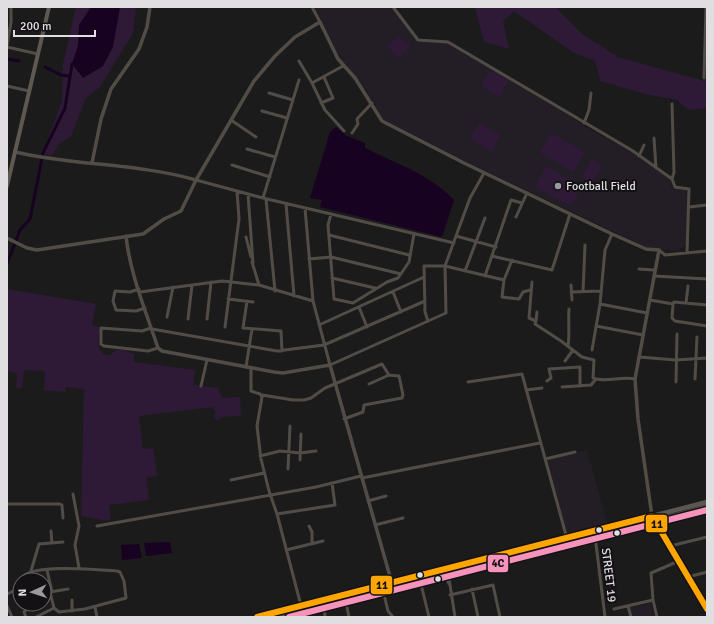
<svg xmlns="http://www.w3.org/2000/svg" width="714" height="624" font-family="Signika,sans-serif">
<rect width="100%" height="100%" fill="#1c1b1c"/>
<path fill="#231e25" d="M315,7H392L417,41L448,43L533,92L589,129L632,152L671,180V188L688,190L687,244L677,251L646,247L473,165L383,119L367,92L340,59Z
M587,450L608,526L567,536L546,459Z
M651,603L654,617H632L630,607Z"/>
<path fill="#2e1a36" d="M76,7H136L133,33L100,87L86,98L71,136L59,144L52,155L42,154L62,101L63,64Z
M475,7H555L582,34L618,57L704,81L707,80V108L689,110L677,100L645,94L600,81L595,61L574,53L514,11L503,21L509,49L484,42Z
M400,36L406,44L408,42L411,45L398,59L387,46Z
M490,70L509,80L499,97L481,86Z
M479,123L501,135L492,151L470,139Z
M551,133L585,152L573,172L539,152Z
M592,159L602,165L592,183L582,177Z
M546,166L582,186L571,206L535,187Z
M7,289L96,304L92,325L99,327C99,337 95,356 110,355L116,350H124L134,354V362L195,370L193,385L218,388L222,398L240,397L241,416L220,417L218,422L214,416L216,413L213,407L139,416L143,449L153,448L157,476L146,478L149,500L109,505L111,520C99,521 92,517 81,516L84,389L66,387V392L44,390L45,371L24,370L22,388H16L17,374L7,370Z"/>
<path fill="#170221" d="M91,7H120L113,47L103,66L83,78L72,64L78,45L79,25Z
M336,127L347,136L365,143V148C395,163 431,175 454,200L442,237L320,207L322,200L310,198L330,132Z
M170,542L172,553L146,556L144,543Z
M139,544L142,558L122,560L121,545Z"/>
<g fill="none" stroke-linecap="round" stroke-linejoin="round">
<path stroke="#170221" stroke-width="3" d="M7,59L19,61
M45,67L61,75L69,76
M7,264L20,230L30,219L43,153L65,108L72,64"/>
<path stroke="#514d46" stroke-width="3" d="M312,7L320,22
M393,7L418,40L448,42L633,151L672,179L675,187L689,189L687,253
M7,46L11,22V7
M7,47L38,54
M299,61L312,83L325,110L344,131
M704,78L706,7
M312,83L343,66
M7,86L29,91
M269,93L293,100
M321,103L333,98L324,77
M262,111L287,118
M231,120L256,137
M584,123L589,110L591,93
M352,133L358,124L357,119L372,103
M654,138L656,168
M247,149L275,157
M639,156L644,145
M232,165L270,177
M672,179L674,172L672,104
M196,180L263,198L454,243
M248,194L253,263
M263,198L299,80
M266,199L275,291
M286,204L294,296
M689,207L707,205
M305,208L313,301L330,365L446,313L445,266L470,198L484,173
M331,214L328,225L334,299L353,303L387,282L398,278L409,262L414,234
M516,217L527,193
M329,235L409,255
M456,236L496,247
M246,237L251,257
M659,250L665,255L707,251
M492,256L552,270L570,214
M309,259L331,257L401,274
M512,260L504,280L502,297L519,299L523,292L530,290
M252,262L259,285
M639,269L654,270
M465,271L485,218
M485,276L511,200L522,203
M654,276L707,279
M332,278L375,288
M532,282L529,318L536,321L535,324L561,341L582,357L594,360L593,378C606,383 621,376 635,379
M571,285L572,300
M139,289L130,292L115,291L113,301L116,310L136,311L145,308
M140,292L222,281L259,285L313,301
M393,292L401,312
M572,292L601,291
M583,292L585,245
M228,299L253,302
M650,300L673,304L674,302L707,305
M247,301L243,328L281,331L282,351
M686,303L688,286
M600,304L647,313
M673,304L672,318L675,321L707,326
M359,307L367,327
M167,317L173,287
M188,319L192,285
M207,319L211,282
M428,321L425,312L424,266H445L504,280
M536,321L537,312
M319,325L424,277
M596,326L643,335
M225,327L239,219L237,191
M151,328L142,331L101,328V344L104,346L148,351L158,348
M152,329L277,351L324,345L425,301
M568,346C570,334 568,322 569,309
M592,350L600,304L605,250L612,234
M639,357L676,360L707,358
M565,361L573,350
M246,367L252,329
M251,368V391L260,394L262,397L257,426L261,459L269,491L277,514L304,617
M695,379L697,337
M547,381L551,378L549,369L580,367V386
M468,382L522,374L567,539
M676,382L677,334
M369,384L389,375
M201,386L207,360
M562,387L591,385L596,379
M526,390L542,388
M262,395L293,400H304L311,398L325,388L382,364L389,375L399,376L403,395L402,398L364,405L363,412L344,419
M260,456L280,451L300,453L316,451
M545,459L575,452
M300,460L301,434
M288,469L290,426
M362,478L540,443
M231,480L264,473
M73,494L79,526L75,545L79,568
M368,501L386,496
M7,504H60L62,505L63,518
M277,514L335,505L332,483
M375,525L403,518
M97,526L316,487L361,476
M309,526L312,532V543
M51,531L52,543
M595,536L605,617
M670,546L707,537
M286,550L323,541
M47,570L52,592
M31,571L39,544L63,542
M448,572L455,617
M444,573L449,584
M419,576L429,617
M688,577L707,572
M21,580C25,562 101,570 117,571L120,572L124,581L126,598L85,609L59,612L54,608L50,592
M472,589L478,617
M383,590L388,611L393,617
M44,593L68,589
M7,594L18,589L20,586
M450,595L493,585L500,617
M345,598L349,617
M72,600V611
M25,604L27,609L24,612L26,617
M324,605L325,617
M7,606L12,617
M628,606L631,617
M95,607L97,617
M614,609L653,600
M36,617L54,608
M657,617L653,600L651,573L679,561"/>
<path stroke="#514d46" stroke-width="3.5" d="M15,152C75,166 137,163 196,180
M92,163L101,119L111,89L139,49L147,27L150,7
M126,236C130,274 146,312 158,348L162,351L274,372L283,373L330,365L393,587
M7,238L27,248L37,250L143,234L164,219L181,211L196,180L254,81L275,56L295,37L320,22L338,59L355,78L382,121L464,163L612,234L646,249L659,250L635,379L638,419L652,516"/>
<path stroke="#5d5850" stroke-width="4" d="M7,186L49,7
M653,518L707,609"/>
<path stroke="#5b564f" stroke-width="4.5" d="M257,617L707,502
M277,617L707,507"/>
<defs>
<path id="bus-1" d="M257,617L652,516L707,609"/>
<path id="bus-2" d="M289,617L707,510"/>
</defs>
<use href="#bus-1" stroke="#131114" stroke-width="9"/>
<use href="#bus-2" stroke="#131114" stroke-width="9"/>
<use href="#bus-1" stroke="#ffa500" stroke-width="6"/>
<use href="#bus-2" stroke="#f792bd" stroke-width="6"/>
</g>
<circle fill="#9b9a9b" stroke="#131114" stroke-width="1.5" cx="558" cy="186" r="4"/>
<g fill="#e0dee0" stroke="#131114" stroke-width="1.5">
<circle cx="599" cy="530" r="3.5"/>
<circle cx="617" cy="533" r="3.5"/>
<circle cx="420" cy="575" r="3.5"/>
<circle cx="438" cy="579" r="3.5"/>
</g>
<g text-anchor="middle" stroke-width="4" stroke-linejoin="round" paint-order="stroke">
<g font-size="12" fill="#e0dee0" stroke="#131114" text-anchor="start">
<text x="566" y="190">Football Field</text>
</g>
<g font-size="12" fill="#e0dee0" stroke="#131114">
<text transform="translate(609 575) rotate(83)" y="4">STREET 19</text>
</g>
</g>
<g stroke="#131114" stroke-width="1.5">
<rect x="645" y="514" width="23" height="19" rx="4" fill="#ffa500"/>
<rect x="487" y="554" width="22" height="19" rx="4" fill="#f792bd"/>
<rect x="370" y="575" width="23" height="20" rx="4" fill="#ffa500"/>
</g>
<g font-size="11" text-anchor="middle" font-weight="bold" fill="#111">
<text x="657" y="528">11</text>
<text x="498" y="567">4C</text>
<text x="382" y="589">11</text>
</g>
<rect width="714" height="624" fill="none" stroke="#e0dee0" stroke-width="16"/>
<g transform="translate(32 592) rotate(267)"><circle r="19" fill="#131114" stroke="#656366"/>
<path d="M0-3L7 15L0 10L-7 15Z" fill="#9b9a9b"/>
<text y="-6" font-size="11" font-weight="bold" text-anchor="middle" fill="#e0dee0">N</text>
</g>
<path d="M14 30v6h81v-6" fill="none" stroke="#e0dee0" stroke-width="2"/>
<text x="20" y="30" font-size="12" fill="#e0dee0" stroke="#131114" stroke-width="3" paint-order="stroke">200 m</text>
</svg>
